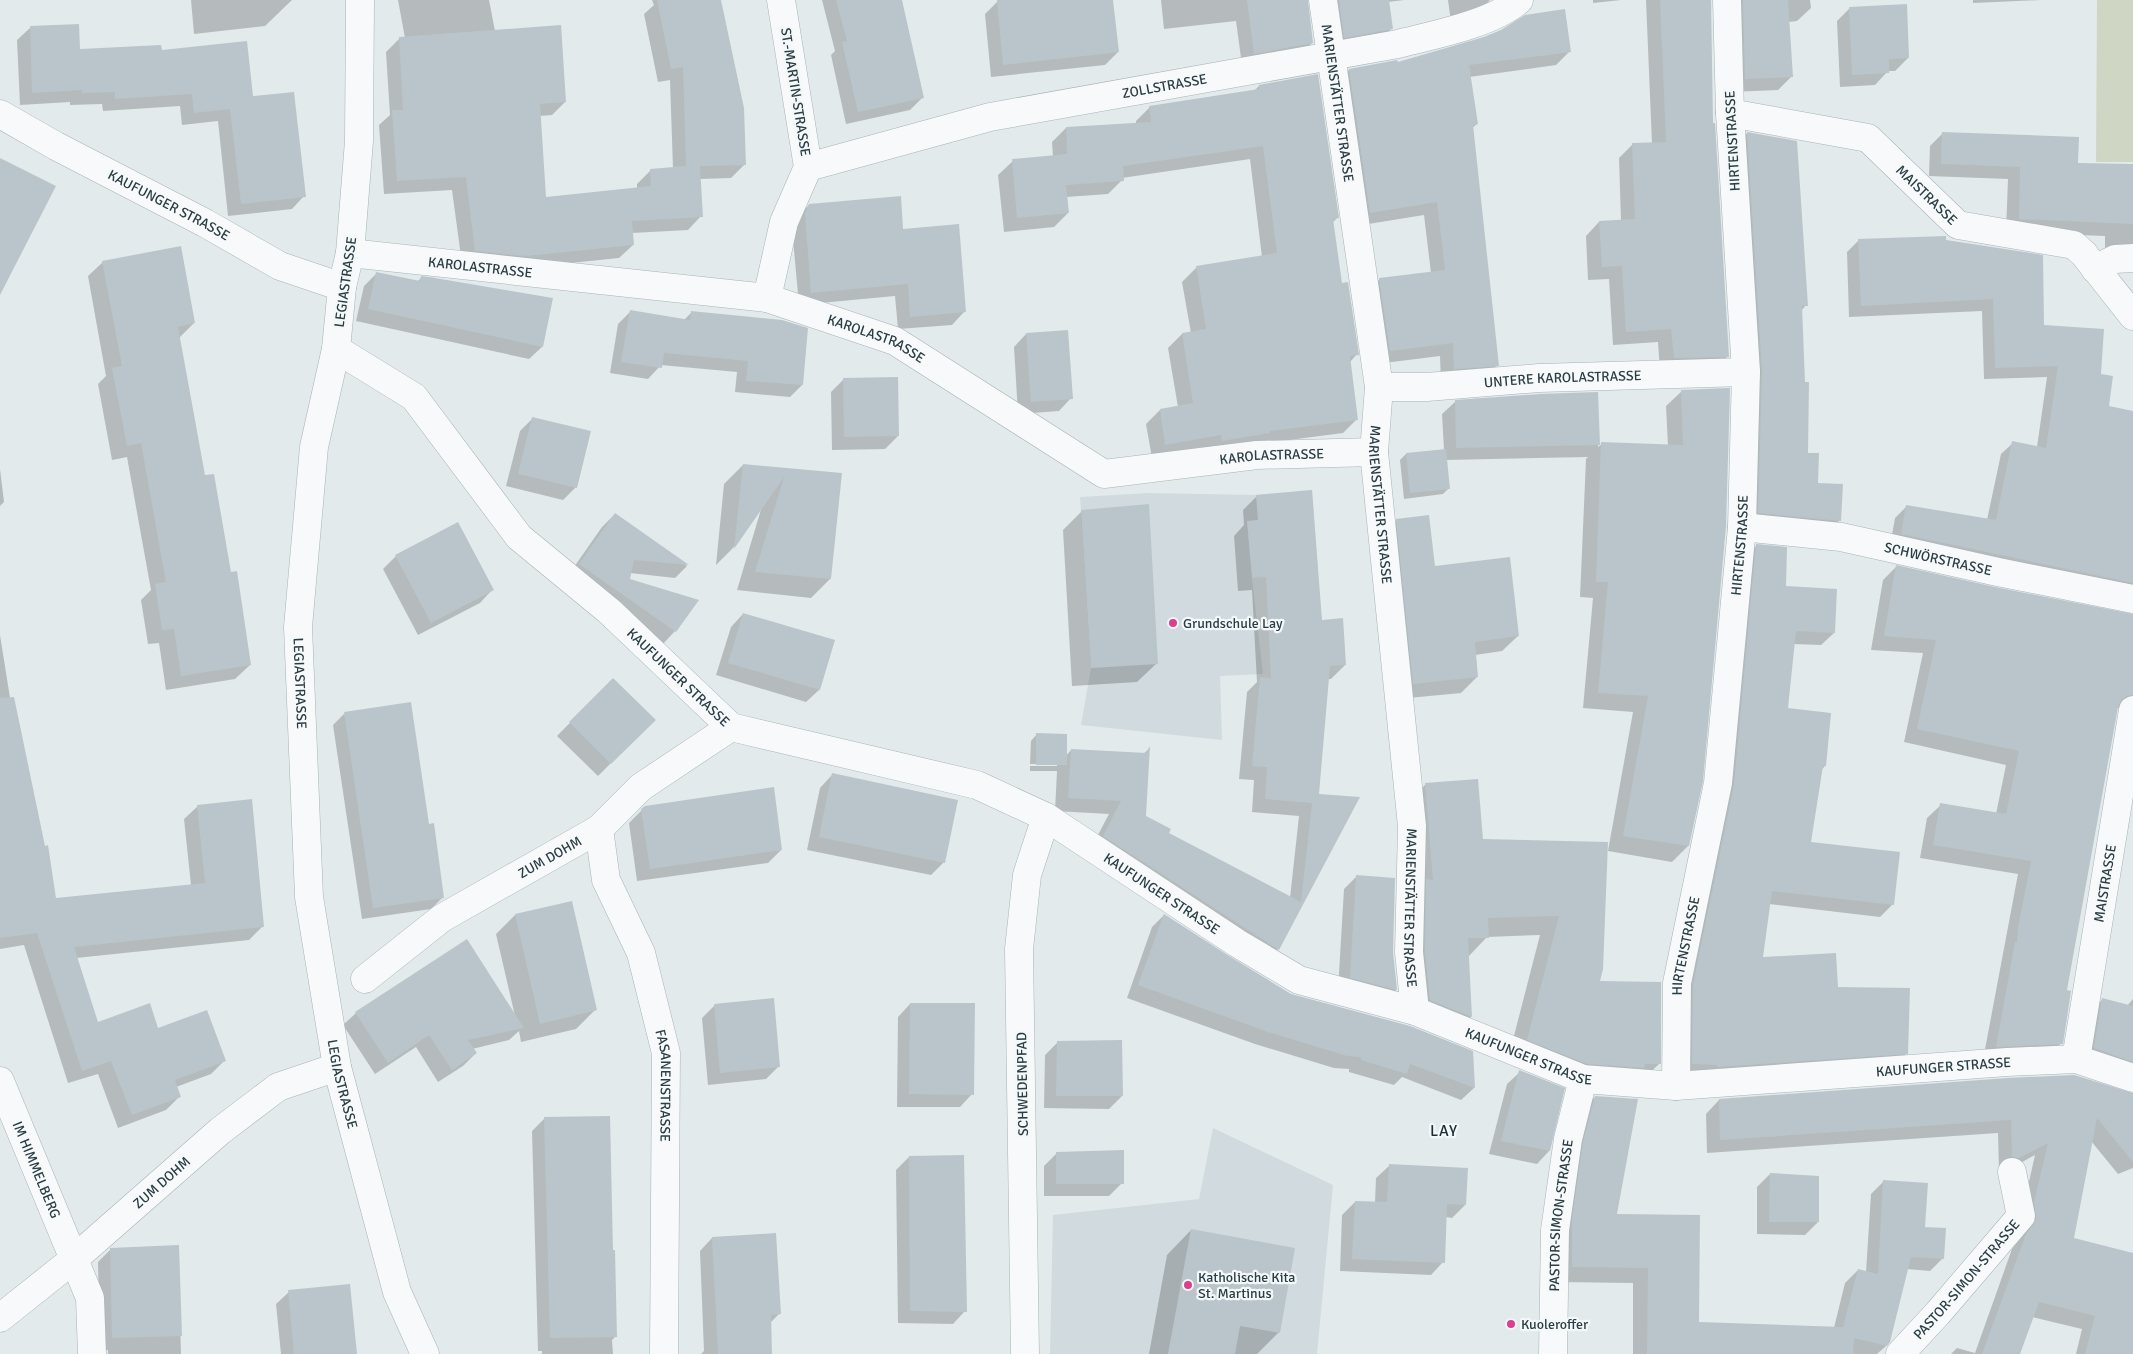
<svg xmlns="http://www.w3.org/2000/svg" width="2133" height="1354" font-family="Signika,sans-serif">
<rect width="100%" height="100%" fill="#e3eaec"/>
<path fill="#d1dadf" d="M1312,490L1318,572L1252,578L1263,674L1220,676L1222,740L1081,725L1091,668L1080,497L1148,493L1256,495Z
M1213,1128L1333,1185L1317,1354H1050L1053,1215L1199,1199Z"/>
<path fill="#cfd7c4" d="M2097,0H2133V162H2096Z"/>
<path fill="#0003" d="M191,0H292L265,26L194,34Z
M398,0H489L495,31L565,102L552,115L540,116L545,199L637,189V184L651,170L673,169L670,80L658,82L644,14L654,5L652,0H720L745,164L731,178L700,179L701,216L688,230L632,233L633,245L619,258L512,269L462,264L452,190L384,194L379,125L390,115L386,52L400,38H405Z
M822,0H896L922,98L910,110L846,124L831,55L835,51Z
M1010,0H1112L1118,52L1105,65L991,77L985,14L998,1Z
M1161,0H1307L1312,43L1300,55L1242,65L1236,21L1164,29Z
M1320,0H1404L1388,2L1391,29L1379,41L1332,49Z
M1448,0H1490L1480,10L1451,22Z
M1593,0H1621L1593,3Z
M1646,0H1710L1712,124L1728,356L1714,370L1660,372L1658,342L1613,345L1609,279L1588,280L1586,236L1599,222L1621,221L1619,158L1633,144H1652Z
M1721,0H1810L1811,8L1797,21L1788,22L1792,76L1778,90L1731,92Z
M1973,0H2041L1973,3Z
M1850,8L1908,58L1895,71H1888L1875,85L1840,87L1837,21Z
M30,28L79,51H160L252,98L304,196L292,209L228,216L218,121L182,125L180,106L103,111L102,104L70,105V102L20,105L17,40Z
M1570,51L1556,65L1469,77L1477,124L1472,128L1497,365L1484,379L1441,382L1440,356L1376,364L1366,293L1380,279L1431,273L1424,215L1356,226L1336,84L1349,70L1396,64Z
M1259,86L1337,218L1332,223L1341,284L1357,354L1350,362L1357,419L1343,433L1152,458L1146,424L1160,410L1178,407L1168,348L1182,334L1191,333L1182,282L1196,268L1262,257L1250,159L1122,178V180L1108,194L1066,197L1068,213L1054,227L1004,232L998,175L1013,161L1053,157L1052,142L1066,128L1136,124V121L1150,107L1254,91Z
M1747,133L1806,305L1801,311L1807,454L1817,484L1839,521L1827,534L1746,525L1735,146Z
M1943,133L2077,165H2133V251H2105V236L2006,232L2008,179L1929,176L1930,146Z
M809,205L902,230L964,312L952,325L898,329L895,296L799,305L792,228L796,218Z
M1859,240L1945,241L2100,375L2108,407L2133,412V587L1890,546L1895,518L1907,506L1987,520L2001,454L2013,443L2037,447L2047,377L1984,379L1982,311L1849,317L1847,252Z
M103,262L194,323L179,338L204,477L230,574L250,665L235,679L166,690L159,643L148,644L141,600L151,590L127,457L112,460L98,384L106,376L88,276Z
M377,273L417,282L421,278L542,347L529,359L356,321L364,286Z
M630,312L684,320L692,312L802,385L790,397L735,392L737,372L661,365L648,379L610,373L618,324Z
M1026,334L1071,398L1059,411L1018,414L1014,347Z
M844,379L898,436L885,449L832,450L831,392Z
M1729,389L1688,846L1672,862L1608,851L1633,712L1583,708L1593,598L1580,597L1586,459L1588,457L1446,460L1449,488L1443,494L1404,499L1400,460L1406,454L1444,450L1442,414L1455,402L1597,393L1598,447L1602,444L1668,446L1666,406L1682,391Z
M533,418L576,487L563,500L506,486L520,431Z
M743,465L840,474L830,579L811,598L737,590L762,506L733,548L716,565L724,484Z
M0,469L4,502L0,506Z
M1257,496L1345,665L1331,679H1327L1318,795L1358,798L1278,949L1265,963L1090,850L1109,814L1055,811L1057,771H1030V766H1057V764H1030L1031,741L1037,734L1066,756L1071,750L1143,754L1149,749L1145,817L1167,834L1290,898L1299,816L1252,812L1254,780L1239,779L1247,692L1257,682L1252,590L1238,591L1234,536L1244,525L1243,510Z
M1082,511L1156,664L1137,682L1072,686L1063,530Z
M615,514L687,566L675,578L630,573L629,580L675,631L663,644L567,577L602,527Z
M1397,520L1434,567L1518,636L1502,651L1475,655L1477,677L1461,693L1398,699L1381,536Z
M1757,545L1785,587L1834,633L1821,645L1794,644L1787,709L1825,766L1822,769L1810,843L1893,904L1880,917L1769,904L1761,959L1837,988L1907,1053L1894,1066L1680,1077V998L1744,558Z
M396,556L492,590L480,603L418,635L383,569Z
M1896,567L2133,617V716L2122,708H2116L2066,991L2061,1043L2048,1057L1983,1060L2018,874L1920,858L1927,818L1941,805L1996,814L2006,765L1904,742L1923,653L1871,650L1883,580Z
M743,614L833,641L819,690L806,702L716,675L731,627Z
M0,635L18,748L55,900L191,885L184,819L198,806L262,927L249,940L76,958L97,1024L158,1029L224,1061L211,1074L176,1087L179,1097L166,1110L118,1128L98,1074L68,1083L24,945L0,949Z
M613,679L654,720L598,776L557,736Z
M344,714L428,825L443,897L431,909L362,919L333,725Z
M832,775L944,862L931,875L807,850L820,788Z
M1426,784L1482,841L1607,843L1598,983L1659,1064L1639,1083L1508,1059L1540,935L1487,937L1468,957L1471,1017L1451,1036L1410,1020L1406,804Z
M645,807L781,850L768,863L637,881L629,823Z
M1356,877L1392,952L1396,990L1383,1002L1338,990L1344,889Z
M571,902L595,1010L576,1029L521,1042L519,1031L509,1040L472,1049L476,1053L463,1066L438,1082L416,1047L375,1074L343,1025L356,1013L515,1016L496,934L515,915Z
M1164,915L1228,957L1291,995L1472,1052L1474,1088L1461,1100L1402,1077L1394,1085L1349,1072V1069L1334,1068L1255,1044L1127,998L1152,927Z
M2133,999V1085L2081,1062L2088,1013L2102,1000L2127,1006Z
M910,1004L972,1094L960,1107H897L898,1017Z
M715,1005L779,1066L766,1079L708,1085L702,1018Z
M1058,1042L1122,1096L1109,1109L1044,1108L1045,1055Z
M1520,1072L1549,1151L1537,1164L1489,1154L1507,1084Z
M2133,1094V1168L2118,1174L2091,1141L2072,1239L2133,1254V1354H2076L2082,1329L2032,1317L2019,1354H1951L1957,1348L1975,1353L2012,1249L2023,1235L2021,1217L2035,1155L2004,1172L1999,1170L1998,1133L1707,1153L1706,1114L1719,1100Z
M1595,1097L1615,1216L1697,1323L1803,1354H1633V1283L1557,1282L1580,1112Z
M544,1119L616,1336L612,1340L613,1354H542V1351H538L532,1131Z
M1057,1153L1122,1183L1109,1196H1044V1166Z
M909,1157L965,1311L953,1324L898,1323L896,1170Z
M1389,1166L1465,1205L1452,1218L1445,1217L1443,1262L1431,1275L1340,1271L1342,1215L1355,1202H1375L1376,1178Z
M1770,1174L1818,1222L1805,1235L1757,1234V1187Z
M1884,1181L1924,1228L1943,1258L1930,1271L1907,1269L1886,1346L1877,1354H1855L1829,1348L1845,1283L1858,1270L1866,1272L1871,1194Z
M1191,1230L1279,1332L1257,1354H1149L1167,1255Z
M712,1238L779,1314L770,1323L771,1354H701L704,1351L700,1251Z
M178,1247L181,1354H108V1350H100L98,1262L111,1249Z
M289,1292L356,1354H281L276,1304Z"/>
<path fill="#bac5cb" d="M657,0H721L744,108L746,165L700,166L703,217L632,221L634,245L526,256L475,251L466,177L397,181L392,110H403L399,37L561,25L566,102L540,104L546,197L651,186L650,169L686,166L683,67L671,69Z
M836,0H902L924,98L858,112L842,42L847,41Z
M997,0H1113L1119,52L1003,65Z
M1247,0H1308L1313,43L1254,54Z
M1339,0H1389L1393,29L1344,38Z
M1660,0H1711L1713,123H1715L1729,357L1674,358L1671,329L1626,332L1622,266L1602,267L1599,221L1635,219L1632,143L1666,142Z
M1743,0H1788L1793,77L1745,79Z
M1907,4L1909,58L1889,59V73L1852,75L1849,7Z
M1565,9L1571,52L1469,65L1478,124L1473,125L1499,366L1454,369L1453,343L1390,351L1379,278L1445,270L1437,202L1370,213L1349,69L1397,60L1398,62L1484,37L1501,30L1525,15Z
M79,24L80,49L161,45L162,50L247,41L253,96L294,92L306,197L241,204L230,109L194,113L192,94L115,99V92L82,93V90L32,93L30,26Z
M1318,74L1339,218L1333,219L1342,283L1348,282L1359,355L1350,356L1358,420L1270,431V433L1222,441L1221,435L1165,445L1160,409L1193,403L1182,333L1206,329L1196,266L1277,253L1263,146L1123,166L1124,181L1066,185L1069,213L1017,218L1012,159L1067,154L1066,127L1151,122L1149,106L1259,89V85Z
M1747,132L1797,141L1808,306H1802L1805,382H1809L1808,453H1819L1818,483L1843,484L1841,521L1758,513L1762,371Z
M1942,132L2079,137L2078,163L2133,164V224L2019,219L2020,167L1941,164Z
M0,158L56,186L0,295Z
M901,196L903,229L959,224L966,312L910,317L908,284L811,293L805,214L809,204Z
M1946,236V240L2043,255L2044,325L2104,329L2101,374L2113,376L2109,406L2133,411V583L1901,534L1906,505L1996,520L2012,441L2046,448L2058,366L1995,368L1993,299L1861,306L1858,239Z
M181,246L195,323L178,327L205,475L214,474L231,572L237,571L251,665L181,676L174,629L162,630L155,584L166,582L141,443L127,446L112,368L122,366L102,261Z
M376,272L420,281L421,276L429,277L553,298L543,347L368,309Z
M630,310L690,320L691,311L782,320L808,328L803,385L746,381L748,361L664,353L662,368L621,362Z
M1068,330L1073,399L1031,402L1026,333Z
M898,377L899,436L844,437L843,378Z
M1730,388L1726,526L1703,781L1689,846L1623,836L1648,696L1598,693L1608,582H1596L1601,442L1683,445L1681,390Z
M1598,392L1600,445L1456,448L1455,400L1540,394Z
M532,417L591,431L577,488L518,474Z
M1446,449L1450,489L1410,493L1406,453Z
M743,464L842,473L831,579L755,572L784,477L734,549Z
M1312,490L1322,620L1343,618L1346,665L1330,666L1319,794L1360,797L1279,950L1103,836L1121,801L1068,798L1071,749L1146,753L1150,746L1146,816L1171,829L1169,833L1301,902L1312,803L1265,799L1267,767L1252,766L1260,677L1271,678L1266,577L1252,578L1247,521L1258,520L1256,495Z
M1149,504L1158,664L1091,668L1081,510Z
M615,513L689,565L634,560L630,579L699,600L676,632L579,564Z
M1429,515L1435,566L1510,557L1519,636L1475,642L1478,677L1413,684L1396,519Z
M458,522L494,590L431,623L395,555Z
M1756,544L1787,547L1786,586L1837,589L1835,633L1796,631L1788,708L1831,713L1826,766H1823L1811,842L1900,852L1894,905L1772,891L1763,957L1836,953L1838,987L1910,988L1908,1054L1717,1067V1065L1692,1064L1693,985L1734,785Z
M1896,565L1995,587L2133,614V695L2127,696L2121,700L2118,707L2067,990L2071,991L2063,1044L1996,1047L2015,942H2017L2018,928L2031,861L1933,845L1940,803L2006,814L2019,751L1917,729L1936,640L1884,636Z
M743,613L835,640L820,690L728,663Z
M613,678L656,720L611,764L569,722Z
M14,697L45,846L48,845L56,898L205,883L197,805L252,799L264,927L74,947L98,1022L150,1003L158,1028L207,1010L226,1061L175,1080L181,1097L132,1115L111,1061L82,1071L37,933L0,938V698Z
M411,702L429,824L434,823L444,898L373,908L344,712Z
M1036,733L1067,734V765H1036Z
M832,773L958,800L945,863L819,837Z
M1478,779L1483,839L1608,842L1603,969L1600,981L1661,982V1064H1645L1644,1068L1587,1064L1527,1040L1559,916L1488,918L1489,938H1468L1472,1017L1430,1000L1425,951L1426,879L1433,880L1425,783Z
M774,787L782,850L650,869L641,809L645,806Z
M1356,875L1395,878L1393,952L1397,990L1350,978Z
M572,901L597,1010L540,1024L515,914Z
M1164,914L1229,956L1291,994L1410,1026L1473,1051L1475,1088L1410,1064L1407,1074L1361,1060V1057L1347,1056L1268,1032L1138,985Z
M467,939L524,1028L468,1040L477,1053L452,1070L429,1035L388,1063L355,1012Z
M774,998L780,1067L720,1073L714,1004Z
M2102,998L2133,1006V1062L2094,1048Z
M910,1003H975L974,1095L909,1094Z
M1122,1040L1123,1096H1056L1057,1041Z
M1519,1070L1565,1088L1550,1151L1501,1141Z
M2074,1075L2133,1093V1162L2097,1118L2074,1238L2133,1253V1354H2085L2095,1316L2039,1302L2020,1354H1982L2026,1234L2036,1220L2034,1202L2048,1143L2019,1158L2012,1157L2011,1120L1720,1140L1719,1099L2008,1078Z
M1595,1096L1638,1099L1617,1214L1700,1215L1699,1322L1843,1327L1858,1269L1878,1274L1883,1180L1928,1183L1925,1227L1946,1228L1944,1259L1911,1257L1890,1342L1887,1346L1854,1338L1853,1354H1647L1648,1268L1572,1267V1219L1583,1142Z
M610,1116L613,1250H615L617,1337L550,1338L544,1117Z
M1124,1150V1184H1056V1152Z
M964,1155L967,1312L910,1311L909,1156Z
M1389,1164L1468,1168L1466,1205L1447,1204L1445,1263L1352,1259L1355,1201L1387,1202Z
M1770,1173L1819,1176V1222H1769Z
M1191,1229L1295,1248L1280,1333L1240,1326L1235,1354H1168Z
M776,1233L781,1314L771,1315L772,1354H718L712,1237Z
M179,1245L182,1336L112,1338L110,1248Z
M350,1284L357,1354H294L288,1290Z"/>
<g fill="none" stroke-linecap="round" stroke-linejoin="round">
<defs>
<g id="minor">
<path id="s1" d="M360,0L359,141L350,253L342,287L336,349L314,447L298,627L309,897L337,1067L397,1292L425,1354"/>
<path id="s2" d="M1323,0L1379,387L1374,452L1412,826L1409,952L1415,1011"/>
<path id="s3" d="M1730,113L1868,138L1958,225L2074,245L2084,254L2133,316"/>
<path id="s4" d="M0,114L56,146L205,223L280,266L342,287"/>
<path id="s5" d="M808,167L990,117L1398,44C1433,35 1492,24 1519,0"/>
<path id="s6" d="M350,253L767,298L895,341L1104,474L1257,455L1374,452"/>
<path d="M2095,269L2115,259L2133,258"/>
<path d="M767,298L784,222L808,167L781,0"/>
<path id="s7" d="M336,349L414,397L519,537L609,611L731,727L977,785L1046,817L1237,943L1299,980L1415,1011L1583,1079L1676,1086L2007,1062L2076,1059L2133,1078"/>
<path id="s8" d="M1379,387H1427L1539,378L1746,372"/>
<path id="s9" d="M1742,527L1841,537L1998,572L2133,599"/>
<path id="s10" d="M599,829L606,880L641,953L666,1053L664,1354"/>
<path id="s11" d="M365,979L442,918L599,829L641,787L731,727"/>
<path id="s12" d="M2076,1059L2133,710"/>
<path id="s13" d="M0,1081L90,1298L92,1354"/>
<path id="s14" d="M1676,1086L1677,983L1718,783L1742,527L1746,372L1730,113L1727,0"/>
<path id="s15" d="M0,1318L74,1259L220,1131L278,1087L337,1067"/>
<path d="M1025,1354L1019,949L1027,875L1046,817"/>
<path id="s16" d="M1553,1354L1555,1230L1568,1139L1583,1079"/>
<path id="s17" d="M1900,1354L1938,1313L2021,1216L2012,1172"/>
</g>
</defs>
<use href="#minor" stroke="#a7b3b7" stroke-width="29"/>
<use href="#minor" stroke="#f7f9fa" stroke-width="28"/>
</g>
<g fill="#d9408e" stroke="#f4f8f9" stroke-width="2">
<circle cx="1173" cy="623" r="5"/>
<circle cx="1188" cy="1285" r="5"/>
<circle cx="1511" cy="1324" r="5"/>
</g>
<g text-anchor="middle" stroke-width="4.5" stroke-linejoin="round" paint-order="stroke">
<g font-size="14" fill="#293e46" stroke="#f4f8f9">
<text dy="5" stroke="none"><textPath href="#s5" startOffset="366">ZOLLSTRASSE</textPath></text>
<text transform="translate(796 92) rotate(81)" y="5">ST.-MARTIN-STRASSE</text>
<text dy="5" stroke="none"><textPath href="#s2" startOffset="104">MARIENSTÄTTER STRASSE</textPath></text>
<text transform="translate(1732 141) rotate(-93)" y="5">HIRTENSTRASSE</text>
<text dy="5" stroke="none"><textPath href="#s3" startOffset="222">MAISTRASSE</textPath></text>
<text dy="5" stroke="none"><textPath href="#s4" startOffset="192">KAUFUNGER STRASSE</textPath></text>
<text dy="5" stroke="none"><textPath href="#s6" startOffset="131">KAROLASTRASSE</textPath></text>
<text transform="translate(345 282) rotate(-82)" y="5">LEGIASTRASSE</text>
<text dy="5" stroke="none"><textPath href="#s6" startOffset="536">KAROLASTRASSE</textPath></text>
<text dy="5" stroke="none"><textPath href="#s8" startOffset="184">UNTERE KAROLASTRASSE</textPath></text>
<text dy="5" stroke="none"><textPath href="#s6" startOffset="971">KAROLASTRASSE</textPath></text>
<text dy="5" stroke="none"><textPath href="#s2" startOffset="509">MARIENSTÄTTER STRASSE</textPath></text>
<text dy="5" stroke="none"><textPath href="#s14" startOffset="546">HIRTENSTRASSE</textPath></text>
<text dy="5" stroke="none"><textPath href="#s9" startOffset="199">SCHWÖRSTRASSE</textPath></text>
<text dy="5" stroke="none"><textPath href="#s7" startOffset="479">KAUFUNGER STRASSE</textPath></text>
<text dy="5" stroke="none"><textPath href="#s1" startOffset="688">LEGIASTRASSE</textPath></text>
<text dy="5" stroke="none"><textPath href="#s11" startOffset="222">ZUM DOHM</textPath></text>
<text dy="5" stroke="none"><textPath href="#s12" startOffset="178">MAISTRASSE</textPath></text>
<text dy="5" stroke="none"><textPath href="#s7" startOffset="1019">KAUFUNGER STRASSE</textPath></text>
<text dy="5" stroke="none"><textPath href="#s2" startOffset="914">MARIENSTÄTTER STRASSE</textPath></text>
<text dy="5" stroke="none"><textPath href="#s14" startOffset="141">HIRTENSTRASSE</textPath></text>
<text dy="5" stroke="none"><textPath href="#s7" startOffset="1424">KAUFUNGER STRASSE</textPath></text>
<text dy="5" stroke="none"><textPath href="#s7" startOffset="1844">KAUFUNGER STRASSE</textPath></text>
<text dy="5" stroke="none"><textPath href="#s1" startOffset="1092">LEGIASTRASSE</textPath></text>
<text transform="translate(1022 1084) rotate(-91)" y="5">SCHWEDENPFAD</text>
<text dy="5" stroke="none"><textPath href="#s10" startOffset="268">FASANENSTRASSE</textPath></text>
<text dy="5" stroke="none"><textPath href="#s13" startOffset="96">IM HIMMELBERG</textPath></text>
<text dy="5" stroke="none"><textPath href="#s15" startOffset="211">ZUM DOHM</textPath></text>
<text dy="5" stroke="none"><textPath href="#s16" startOffset="139">PASTOR-SIMON-STRASSE</textPath></text>
<text dy="5" stroke="none"><textPath href="#s17" startOffset="100">PASTOR-SIMON-STRASSE</textPath></text>
</g>
<g font-size="14" fill="#293e46" stroke="#f4f8f9" text-anchor="start">
<text x="1183" y="628">Grundschule Lay</text>
<text x="1198" y="1282">Katholische Kita<tspan x="1198" dy="16">St. Martinus</tspan></text>
<text x="1521" y="1329">Kuoleroffer</text>
</g>
<g font-size="16" letter-spacing="1" fill="#1b2f37" stroke="#f4f8f9">
<text x="1444" y="1136">LAY</text>
</g>
</g>
</svg>
